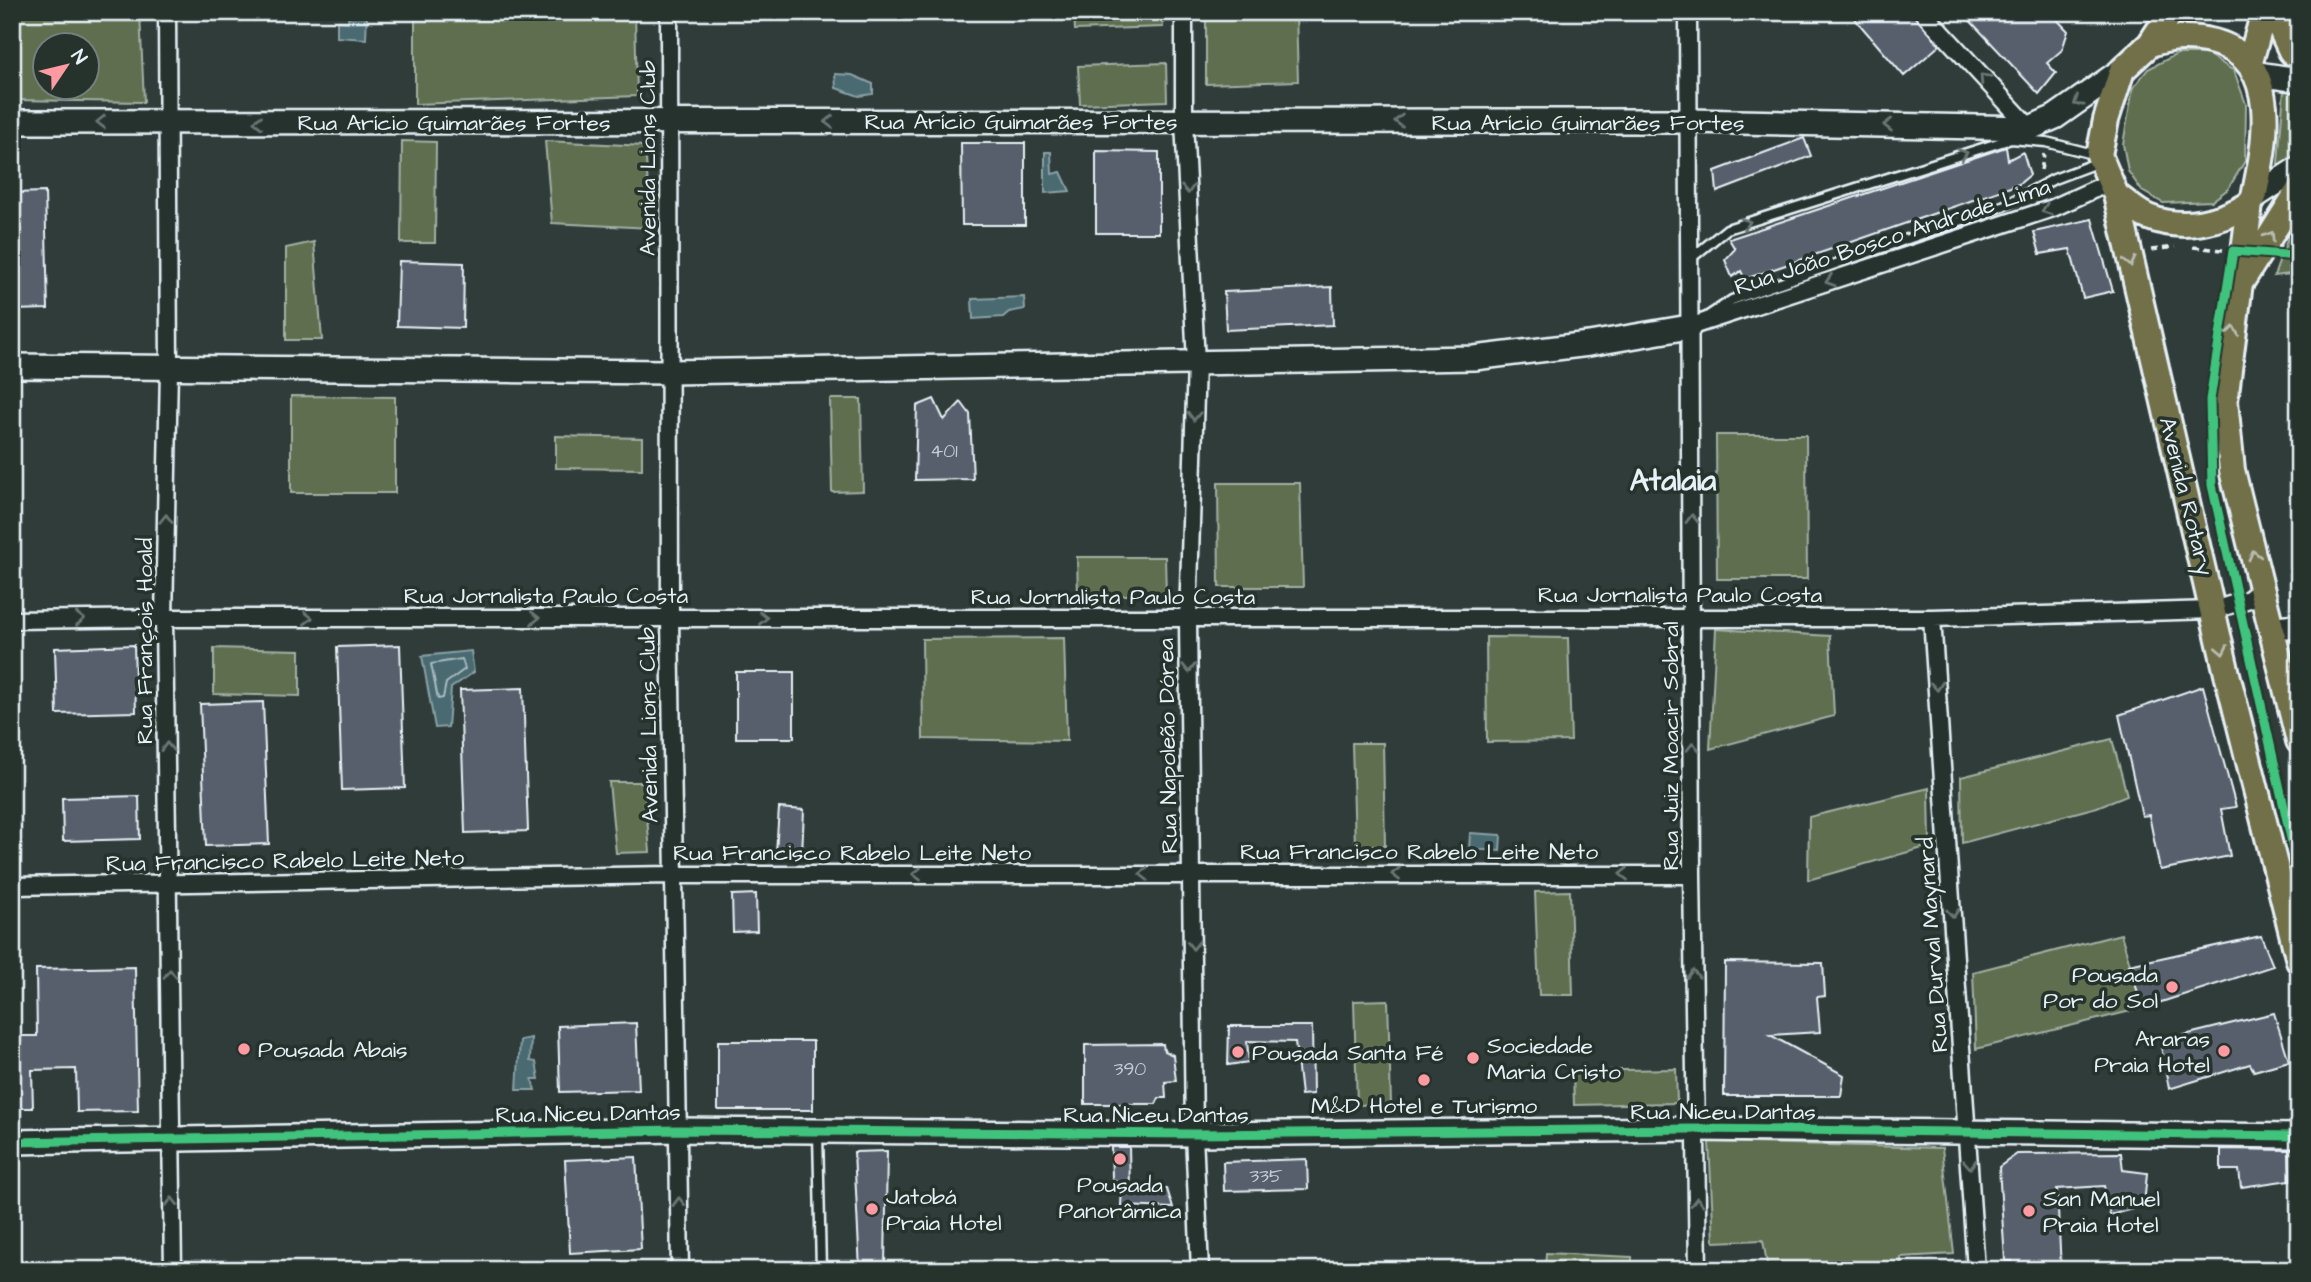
<svg xmlns="http://www.w3.org/2000/svg" width="2311" height="1282" font-family="'Architects Daughter',sans-serif">
<rect width="100%" height="100%" fill="#303c3a"/>
<filter id="ink" filterUnits="userSpaceOnUse"><feTurbulence type="fractalNoise" baseFrequency=".0143" numOctaves="2"/><feDisplacementMap in="SourceGraphic" scale="14" xChannelSelector="R" yChannelSelector="G"/><feConvolveMatrix kernelMatrix="1 2 1 2 8 2 1 2 1" color-interpolation-filters="sRGB"/></filter>
<g filter="url(#ink)">
<path fill="#5e6e50" stroke="#a3b0a4" stroke-width="2" fill-rule="evenodd" d="M12,12H140L144,102L12,100ZM46,46H88V88H46Z
M415,12H635L637,96L415,104Z
M1074,12H1162L1163,27L1075,30Z
M1206,12H1296L1298,81L1206,84Z
M2177,54H2207L2234,71L2246,104L2245,161L2228,189L2212,201L2163,203L2142,191L2128,171L2123,144L2133,88L2148,69Z
M1166,63L1167,101L1080,104L1078,66Z
M2284,90L2299,92V160L2277,175Z
M402,141L436,142L435,243H401Z
M545,141L645,146L651,228L552,223Z
M2299,207V273L2274,276Z
M314,242L322,340H286V248Z
M291,396L395,397V493H291Z
M830,399H861L863,491L832,492Z
M1716,435H1806L1807,579H1717Z
M556,436L642,438V469L556,468Z
M1218,483H1300L1303,587H1219Z
M1077,557H1165L1166,595H1078Z
M1716,629L1830,636L1834,716L1710,749Z
M1486,637L1568,638L1571,741L1487,742Z
M1064,638L1067,741L923,739L922,639Z
M214,648L300,650V696L214,694Z
M2112,739L2127,795L2097,807L1962,843L1961,777Z
M1383,743L1385,846H1355L1352,743Z
M609,782H644L650,852L616,853Z
M1929,788L1930,846L1808,880L1809,817Z
M1570,891L1573,995H1539L1535,892Z
M2121,934L2143,1008L1976,1049L1973,972Z
M1388,1000L1391,1104L1357,1105L1354,1001Z
M1676,1069L1677,1103L1574,1105L1573,1071Z
M1709,1142L1942,1148L1954,1254L1901,1257V1270H1768L1763,1240L1714,1242Z
M1546,1253L1632,1257V1270H1545Z"/>
<path fill="#4a6b70" stroke="#89a1a6" stroke-width="2" d="M349,12H367L366,39L337,37V21L348,22Z
M835,74L852,75L873,84V94L859,96L836,88Z
M1045,152H1051L1052,174L1061,172L1070,191L1045,193Z
M1024,297L1025,309L1009,312L1003,317L973,319L972,299Z
M471,651L474,672L451,688L448,727L435,728L422,656Z
M1470,833L1501,835L1500,851L1469,849Z
M531,1038L530,1061L536,1062L539,1079H532L535,1090H517L520,1040Z"/>
<g fill="none" stroke-linecap="round" stroke-linejoin="round">
<path stroke="#a9bbc2" stroke-width="2" d="M462,659L465,669L446,683L443,698L438,699L431,664Z"/>
</g>
<path fill="#585f6c" stroke="#e8f1f8" stroke-width="2" d="M1849,12H1911L1940,45L1904,76Z
M1962,12H2050L2068,31L2062,50L2047,63L2056,73L2039,94Z
M1804,138L1811,156L1717,192L1715,171Z
M961,143H1025V225H962Z
M2006,147L2008,160L2023,152L2030,175L2019,184L1745,279L1741,271L1732,277L1725,260L1735,249L1729,239Z
M1096,151L1159,152V233H1096Z
M45,192L48,309L12,310V193Z
M2092,219L2113,291L2083,298L2070,249L2040,254L2034,232Z
M399,261L464,263L463,328L397,326Z
M1332,287L1333,325L1226,330L1224,292Z
M934,399L944,420L961,402L970,414L973,479L915,480L917,406Z
M134,645L136,712L57,714L55,648Z
M400,645L405,788L342,790L337,647Z
M736,672H794V738H736Z
M2203,686L2236,807L2221,809L2230,856L2160,870L2149,815L2142,816L2119,715Z
M523,688L528,831L465,833L460,690Z
M263,702L269,844L206,846L200,704Z
M139,796L140,839L63,841L62,798Z
M779,808L804,810L802,854L776,852Z
M756,894L757,931L733,932L732,895Z
M2261,936L2273,966L2143,1008L2129,965Z
M1725,962L1823,963L1825,996L1817,997L1820,1032L1770,1035L1844,1075L1841,1096H1724Z
M135,967L138,1111L77,1112L76,1069L32,1070L33,1108H12V1036H37L36,969Z
M2274,1013L2289,1061L2254,1071L2250,1064L2169,1089L2160,1041Z
M636,1023L639,1090L560,1092L558,1026Z
M1229,1026H1312L1313,1094L1301,1095L1295,1042L1247,1041L1249,1062L1228,1065Z
M718,1041H813V1110H718Z
M1163,1044L1164,1051L1173,1055L1176,1081L1165,1082L1166,1098H1159L1156,1104H1085V1045Z
M1111,1147H1129L1130,1187L1167,1189L1173,1208L1121,1206L1122,1187L1112,1178Z
M2221,1149L2289,1150L2290,1180L2241,1187L2239,1170H2221Z
M887,1151L885,1265H876V1270H860L854,1152Z
M2121,1153L2123,1170L2147,1173L2144,1206L2110,1215L2104,1186L2057,1189L2061,1270H2012V1261H2005L1999,1167L2017,1154Z
M636,1157L641,1249L570,1253L565,1160Z
M1307,1159L1308,1189L1224,1191L1223,1162Z"/>
<g fill="none" stroke-linecap="round" stroke-linejoin="round">
<defs>
<path id="lane" d="M1689,260L1727,229L2011,139L2046,142L2097,155
M1708,316L1732,300L1766,288L2003,206L2054,179L2099,162
M818,1133L821,1270"/>
<path id="street" d="M167,12L169,369L164,618L173,1270
M669,12L670,618L680,1270
M1184,12V121L1196,363L1188,620L1194,1134L1200,1270
M1688,12L1692,875L1698,1270
M1923,12L2030,128
M1689,327L2053,208L2108,183
M1932,618L1976,1270
M12,620L164,618H1932L2214,610L2249,599L2262,588
M12,886L672,875H1692"/>
<path id="secondary" d="M2258,74L2299,80
M12,122L1688,121L2030,128L2055,117L2122,70
M2254,197L2299,168
M12,366L669,372L1474,358L1589,344L1689,327
M2273,628L2299,626
M12,1142L678,1130L1194,1134L1695,1129L2299,1136"/>
<path id="primary" d="M2171,12L2150,44L2122,70L2106,120L2099,155L2116,195L2227,674L2299,961
M2273,12L2291,51L2299,58
M2150,44C2173,37 2190,36 2214,42C2283,60 2265,145 2254,197L2250,204L2225,401L2232,470L2299,741
M2250,62L2264,12
M2116,195C2126,202 2137,213 2148,217C2182,231 2221,222 2250,204
M2243,279L2299,190"/>
</defs>
<use href="#lane" stroke="#e8f1f8" stroke-width="13"/>
<use href="#street" stroke="#e8f1f8" stroke-width="21"/>
<use href="#secondary" stroke="#e8f1f8" stroke-width="28"/>
<use href="#primary" stroke="#e8f1f8" stroke-width="30"/>
<path stroke="#e8f1f8" stroke-width="3.5" stroke-dasharray="7 5" stroke-linecap="butt" d="M2041,170L2044,154
M2193,247L2223,250
M2151,250L2175,247
M2283,255L2299,256"/>
<use href="#lane" stroke="#26332d" stroke-width="8"/>
<use href="#street" stroke="#26332d" stroke-width="16"/>
<use href="#secondary" stroke="#26332d" stroke-width="23"/>
<use href="#primary" stroke="#71704a" stroke-width="24"/>
<defs>
<path id="cycleway" d="M2299,256L2233,251L2210,400L2212,485L2299,874
M12,1142L678,1130L1194,1134L1695,1129L2299,1136"/>
</defs>
<use href="#cycleway" stroke="#26332d" stroke-width="13"/>
<use href="#cycleway" stroke="#40c37c" stroke-width="9"/>
</g>
<defs><path id="oneway-chevron" d="M-2-3.5L2.5 0L-2 3.5" fill="none" stroke-width="1.6" stroke-linecap="round" stroke-linejoin="round" transform="scale(1.75)"/></defs>
<g stroke="#6a7674">
<use href="#oneway-chevron" transform="translate(1984 78) rotate(-133)"/>
<use href="#oneway-chevron" transform="translate(2078 102) rotate(146)"/>
<use href="#oneway-chevron" transform="translate(1399 121) rotate(-180)"/>
<use href="#oneway-chevron" transform="translate(101 122) rotate(180)"/>
<use href="#oneway-chevron" transform="translate(258 122) rotate(-180)"/>
<use href="#oneway-chevron" transform="translate(829 122) rotate(180)"/>
<use href="#oneway-chevron" transform="translate(1888 125) rotate(-179)"/>
<use href="#oneway-chevron" transform="translate(1963 154) rotate(-18)"/>
<use href="#oneway-chevron" transform="translate(1188 189) rotate(87)"/>
<use href="#oneway-chevron" transform="translate(2046 210) rotate(161)"/>
<use href="#oneway-chevron" transform="translate(1746 223) rotate(-18)"/>
<use href="#oneway-chevron" transform="translate(1830 281) rotate(162)"/>
<use href="#oneway-chevron" transform="translate(1194 416) rotate(92)"/>
<use href="#oneway-chevron" transform="translate(166 519) rotate(-89)"/>
<use href="#oneway-chevron" transform="translate(1692 519) rotate(-91)"/>
<use href="#oneway-chevron" transform="translate(308 618)"/>
<use href="#oneway-chevron" transform="translate(535 618)"/>
<use href="#oneway-chevron" transform="translate(763 618)"/>
<use href="#oneway-chevron" transform="translate(80 619) rotate(-1)"/>
<use href="#oneway-chevron" transform="translate(1189 668) rotate(89)"/>
<use href="#oneway-chevron" transform="translate(1937 686) rotate(86)"/>
<use href="#oneway-chevron" transform="translate(167 747) rotate(-91)"/>
<use href="#oneway-chevron" transform="translate(1693 747) rotate(-90)"/>
<use href="#oneway-chevron" transform="translate(917 874) rotate(180)"/>
<use href="#oneway-chevron" transform="translate(1144 874) rotate(180)"/>
<use href="#oneway-chevron" transform="translate(1396 874) rotate(-180)"/>
<use href="#oneway-chevron" transform="translate(1624 874) rotate(-180)"/>
<use href="#oneway-chevron" transform="translate(1953 913) rotate(86)"/>
<use href="#oneway-chevron" transform="translate(1193 945) rotate(90)"/>
<use href="#oneway-chevron" transform="translate(170 974) rotate(-90)"/>
<use href="#oneway-chevron" transform="translate(1693 974) rotate(-91)"/>
<use href="#oneway-chevron" transform="translate(1970 1164) rotate(87)"/>
<use href="#oneway-chevron" transform="translate(172 1202) rotate(-91)"/>
<use href="#oneway-chevron" transform="translate(679 1202) rotate(-91)"/>
<use href="#oneway-chevron" transform="translate(1697 1202) rotate(-91)"/>
</g>
<g stroke="#b8bdb2">
<use href="#oneway-chevron" transform="translate(2270 236) rotate(-58)"/>
<use href="#oneway-chevron" transform="translate(2130 262) rotate(77)"/>
<use href="#oneway-chevron" transform="translate(2233 331) rotate(-81)"/>
<use href="#oneway-chevron" transform="translate(2254 555) rotate(-104)"/>
<use href="#oneway-chevron" transform="translate(2222 650) rotate(79)"/>
</g>
</g>
<g fill="#ff9aa2" stroke="#26332d" stroke-width="2.5">
<circle cx="2172" cy="987" r="7"/>
<circle cx="244" cy="1049" r="7"/>
<circle cx="2224" cy="1051" r="7"/>
<circle cx="1238" cy="1052" r="7"/>
<circle cx="1473" cy="1058" r="7"/>
<circle cx="1424" cy="1080" r="7"/>
<circle cx="1120" cy="1159" r="7"/>
<circle cx="872" cy="1209" r="7"/>
<circle cx="2029" cy="1211" r="7"/>
</g>
<g text-anchor="middle" stroke-width="7" stroke-linejoin="round" paint-order="stroke">
<g font-size="19" fill="#c4ccd5">
<text x="944" y="457">401</text>
<text x="1130" y="1075">390</text>
<text x="1266" y="1182">335</text>
</g>
<g font-size="23" fill="#e8f1f8" stroke="#26332d">
<text x="1021" y="129">Rua Arício Guimarães Fortes</text>
<text x="454" y="130">Rua Arício Guimarães Fortes</text>
<text x="1588" y="130">Rua Arício Guimarães Fortes</text>
<text transform="translate(647 158) rotate(-90)" y="8">Avenida Lions Club</text>
<text transform="translate(1892 236) rotate(-18)" y="8">Rua João Bosco Andrade Lima</text>
<text transform="translate(2187 496) rotate(76)" y="8">Avenida Rotary</text>
<text x="1680" y="602">Rua Jornalista Paulo Costa</text>
<text x="546" y="603">Rua Jornalista Paulo Costa</text>
<text x="1113" y="604">Rua Jornalista Paulo Costa</text>
<text transform="translate(144 641) rotate(-90)" y="8">Rua François Hoald</text>
<text transform="translate(648 725) rotate(-91)" y="8">Avenida Lions Club</text>
<text transform="translate(1167 746) rotate(-91)" y="8">Rua Napoleão Dórea</text>
<text transform="translate(1670 746) rotate(-90)" y="8">Rua Juiz Moacir Sobral</text>
<text x="1419" y="859">Rua Francisco Rabelo Leite Neto</text>
<text x="852" y="860">Rua Francisco Rabelo Leite Neto</text>
<text transform="translate(285 860) rotate(-1)" y="8">Rua Francisco Rabelo Leite Neto</text>
<text transform="translate(1932 945) rotate(-94)" y="8">Rua Durval Maynard</text>
<text x="1723" y="1119">Rua Niceu Dantas</text>
<text transform="translate(588 1113) rotate(-1)" y="8">Rua Niceu Dantas</text>
<text x="1156" y="1122">Rua Niceu Dantas</text>
</g>
<g font-size="23" fill="#e8f1f8" stroke="#26332d" text-anchor="start">
<text x="2158" y="982" text-anchor="end">Pousada<tspan x="2158" dy="26">Por do Sol</tspan></text>
<text x="2210" y="1046" text-anchor="end">Araras<tspan x="2210" dy="26">Praia Hotel</tspan></text>
<text x="1487" y="1053">Sociedade<tspan x="1487" dy="26">Maria Cristo</tspan></text>
<text x="258" y="1057">Pousada Abais</text>
<text x="1252" y="1060">Pousada Santa Fé</text>
<text x="1424" y="1113" text-anchor="middle">M&amp;D Hotel e Turismo</text>
<text x="1120" y="1192" text-anchor="middle">Pousada<tspan x="1120" dy="26">Panorâmica</tspan></text>
<text x="886" y="1204">Jatobá<tspan x="886" dy="26">Praia Hotel</tspan></text>
<text x="2043" y="1206">San Manuel<tspan x="2043" dy="26">Praia Hotel</tspan></text>
</g>
<g font-size="30" font-weight="bold" fill="#e8f1f8" stroke="#26332d">
<text x="1673" y="490">Atalaia</text>
</g>
</g>
<rect width="2311" height="1282" fill="none" stroke="#26332d" stroke-width="42"/>
<rect x="21" y="21" width="2269" height="1240" fill="none" stroke="#e8f1f8" stroke-width="2.5" filter="url(#ink)"/>
<g transform="translate(66 66) rotate(55)"><circle r="33" fill="#26332d" stroke="#747f7e" stroke-width="2"/>
<path d="M0-5L12 26L0 18L-12 26Z" fill="#ff9aa2"/>
<text y="-10" font-size="19" font-weight="bold" text-anchor="middle" fill="#e8f1f8">N</text>
</g>
</svg>
